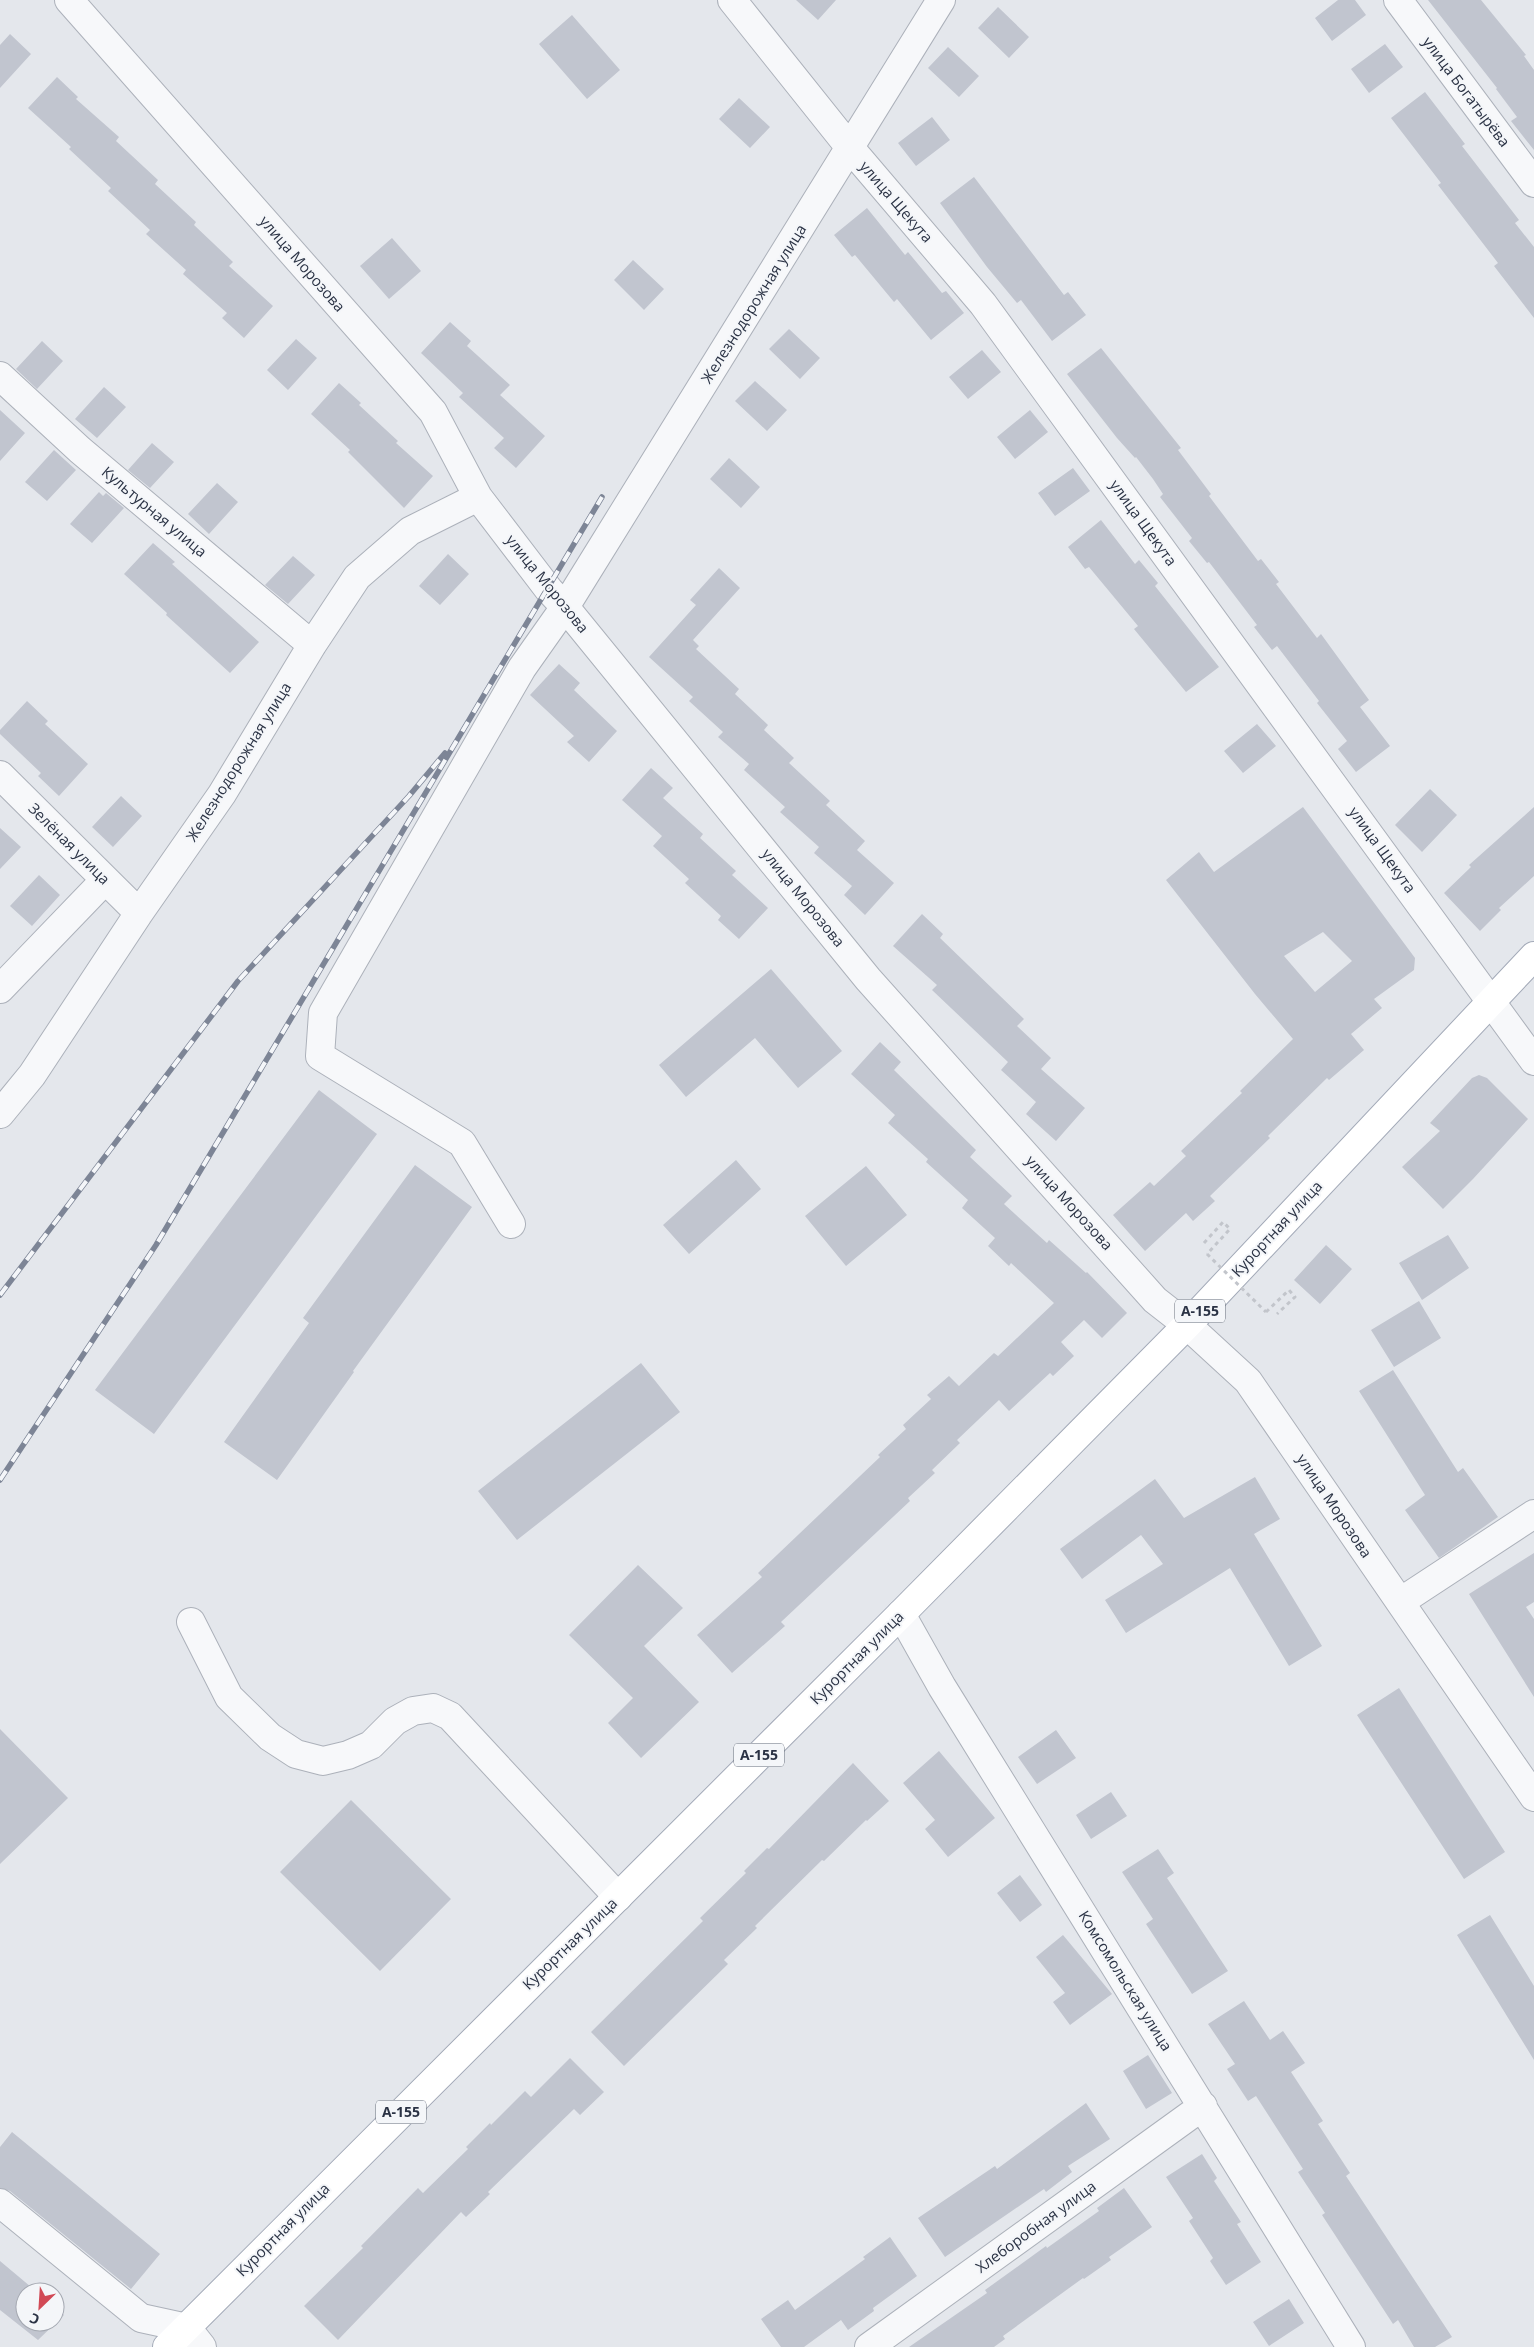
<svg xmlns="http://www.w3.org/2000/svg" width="1534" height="2347" font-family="'Open Sans',sans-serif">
<rect width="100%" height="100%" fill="#e4e7ec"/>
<path fill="#c1c5cf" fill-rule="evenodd" d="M796,0H836L818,20Z
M1338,0H1355L1366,15L1332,41L1315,18Z
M1428,0H1481L1526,55L1524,56L1534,70V150L1511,121L1517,117L1496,89L1497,88Z
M998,7L1029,37L1009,58L978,28Z
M572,15L620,70L587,99L539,44Z
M10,34L31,54L0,88V45Z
M1385,44L1403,67L1369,93L1351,69Z
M948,47L979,76L959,97L928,68Z
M57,77L78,97L76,99L119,137L116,141L158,180L155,184L196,222L194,225L233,262L229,266L273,306L244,338L222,318L227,313L183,274L186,270L146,234L150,230L108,191L111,188L69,149L71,147L28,108Z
M1425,92L1465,144L1462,146L1519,220L1515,223L1534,247V318L1494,266L1498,263L1438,185L1441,183L1391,118Z
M739,98L770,127L750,148L719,119Z
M932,117L950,140L916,166L898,143Z
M974,177L1064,295L1068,292L1086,315L1052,341L1021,300L1017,303L987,267L940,203Z
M867,208L905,255L908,252L942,293L946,291L964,313L931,340L897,299L894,302L855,255L852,257L834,235Z
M392,238L421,271L389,299L360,266Z
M633,260L664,289L644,310L614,280Z
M450,322L471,341L467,346L510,385L500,395L545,436L516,468L494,448L504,438L459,397L463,393L421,353Z
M789,329L820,358L800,379L769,349Z
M296,339L317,358L288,390L267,370Z
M42,341L63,361L37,389L16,369Z
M1101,348L1181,448L1178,450L1211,494L1209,496L1258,561L1261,559L1279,582L1276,584L1317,638L1321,634L1369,700L1360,707L1390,746L1356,772L1338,749L1347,741L1317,703L1319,701L1277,646L1272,650L1254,627L1257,625L1209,562L1207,563L1189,541L1192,538L1160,497L1163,494L1153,479L1136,457L1135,458L1117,438L1067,374Z
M982,350L1001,372L968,399L949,377Z
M755,381L787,410L767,431L735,401Z
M339,383L361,403L359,405L398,441L396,443L433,476L404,508L348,452L350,450L311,414Z
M104,387L126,407L97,438L75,419Z
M0,410L25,433L0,461Z
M1030,410L1048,432L1015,459L997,437Z
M152,443L174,462L150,488L128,470Z
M54,450L76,470L47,501L25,482Z
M729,458L760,487L741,508L710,479Z
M1073,468L1090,491L1055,516L1038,493Z
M217,483L238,502L209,534L188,514Z
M99,492L103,496L106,493L124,508L92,543L70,524Z
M1101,520L1135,564L1139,560L1158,583L1155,586L1219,667L1186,692L1134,629L1138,626L1089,567L1085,569L1068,547Z
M153,543L175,562L172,564L259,642L230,673L166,615L167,613L124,574Z
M448,554L469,574L440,605L419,586Z
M293,556L315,575L288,604L265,585Z
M719,568L740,588L693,640L699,646L696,649L739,689L735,694L768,725L764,730L794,758L789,763L830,801L826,805L865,841L857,850L894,883L865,915L844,895L852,886L814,853L819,847L780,812L785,807L744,770L749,764L718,737L723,732L689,701L693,697L649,657L696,605L690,600Z
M559,664L580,683L574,690L617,731L589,762L567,742L574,736L530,695Z
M27,701L48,721L45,724L88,764L59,796L38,776L41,773L0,734V730Z
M1257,724L1276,746L1243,773L1224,751Z
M651,768L673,788L663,798L703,834L700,838L736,871L732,875L768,908L739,939L718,920L721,916L685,883L689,879L653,846L662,836L622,800Z
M1430,789L1457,815L1422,852L1395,825Z
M121,796L142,816L113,847L92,827Z
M1303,807L1415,958L1414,970L1374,999L1382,1008L1351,1034L1364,1050L1329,1080L1327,1078L1268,1136L1270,1138L1210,1196L1215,1201L1193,1221L1186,1213L1145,1251L1113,1215L1150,1182L1154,1186L1186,1156L1181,1151L1242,1093L1240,1091L1293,1039L1255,994L1166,880L1199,852L1214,872ZM1323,932L1352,961L1315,992L1284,956Z
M1534,807V876L1499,908L1501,910L1480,931L1444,893L1471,867L1469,865Z
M0,828L21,847L0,869Z
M39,875L60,895L32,926L10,906Z
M922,914L943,934L940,938L1024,1019L1017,1026L1051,1058L1041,1069L1085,1108L1056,1141L1026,1114L1036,1102L1001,1070L1008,1062L932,990L937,985L893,946Z
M771,969L842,1051L798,1088L755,1038L686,1097L659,1065Z
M880,1042L901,1062L894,1070L976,1150L970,1157L1012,1196L1004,1204L1047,1243L1049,1240L1086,1273L1087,1272L1127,1313L1102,1338L1084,1320L1061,1342L1074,1356L1053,1376L1050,1373L1009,1411L999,1400L957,1440L960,1443L932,1470L935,1473L908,1498L910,1501L781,1622L785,1626L732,1673L697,1635L762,1577L758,1573L880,1457L878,1455L906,1429L903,1425L931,1399L927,1395L949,1376L959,1386L994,1353L998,1356L1054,1303L1011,1263L1009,1266L988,1246L995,1238L962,1208L968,1200L926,1162L928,1159L888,1123L895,1115L851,1074Z
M1479,1075L1487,1078L1528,1119L1473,1179L1443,1209L1402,1167L1440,1131L1430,1123L1472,1078Z
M319,1090L377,1134L154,1434L95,1390Z
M736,1160L761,1189L689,1254L663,1225Z
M415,1165L472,1207L353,1371L354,1372L277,1480L224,1442L309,1323L303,1318Z
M866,1166L907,1215L846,1266L805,1216Z
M1448,1235L1469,1268L1422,1300L1399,1263Z
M1326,1245L1352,1269L1320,1304L1294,1280Z
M1419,1301L1441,1338L1394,1367L1371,1330Z
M641,1363L680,1412L517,1540L478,1491Z
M1393,1370L1458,1472L1463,1468L1498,1517L1439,1558L1405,1510L1425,1495L1359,1391Z
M1255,1477L1280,1519L1254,1534L1322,1646L1289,1666L1230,1568L1126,1633L1105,1600L1163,1564L1141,1535L1082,1579L1060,1549L1155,1479L1184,1518Z
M1534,1553V1602L1526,1607L1534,1619V1697L1469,1594Z
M638,1565L683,1608L644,1646L699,1702L641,1758L608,1723L633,1698L569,1635Z
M1399,1688L1505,1852L1464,1879L1357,1715Z
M0,1729L68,1798L0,1864Z
M1056,1730L1076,1758L1037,1784L1018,1757Z
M939,1751L995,1818L948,1857L925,1829L935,1820L903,1783Z
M853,1763L889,1801L867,1821L866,1820L824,1861L822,1860L755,1926L757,1928L724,1960L728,1964L624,2066L591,2032L703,1921L700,1918L746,1873L744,1871L767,1848L769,1849Z
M1111,1792L1127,1816L1091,1839L1076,1815Z
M351,1800L451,1899L380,1971L280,1872Z
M1158,1849L1174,1873L1167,1878L1228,1971L1192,1994L1146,1924L1153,1919L1122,1872Z
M1020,1875L1042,1905L1020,1922L997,1893Z
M1490,1915L1534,1986V2060L1457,1935Z
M1063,1935L1112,1994L1070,2025L1053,2002L1065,1993L1036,1957Z
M1244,2001L1270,2040L1283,2031L1305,2063L1291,2072L1323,2121L1318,2124L1350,2173L1346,2176L1452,2337L1435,2347H1414L1398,2320L1393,2324L1322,2215L1325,2213L1298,2172L1303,2169L1256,2096L1248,2101L1227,2069L1235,2064L1208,2024Z
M1148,2055L1172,2093L1146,2109L1123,2071Z
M570,2058L604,2092L580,2115L574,2109L488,2192L490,2194L466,2217L461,2212L338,2340L304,2306L363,2248L361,2246L418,2188L423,2193L468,2149L466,2147L490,2123L491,2125L525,2091L531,2097Z
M1086,2103L1110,2139L1068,2166L1072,2172L1046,2192L1044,2189L945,2257L918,2218L995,2166L997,2169Z
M12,2132L160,2254L131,2289L10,2191L0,2188V2147Z
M1202,2154L1217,2178L1214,2181L1241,2222L1237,2224L1261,2262L1226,2285L1210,2261L1213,2258L1189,2221L1193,2218L1166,2177Z
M1124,2188L1152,2227L1109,2257L1111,2260L1084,2279L1083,2278L1003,2336L1005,2339L994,2347H909L987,2293L985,2290L1046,2246L1047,2248L1099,2211L1097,2208Z
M890,2237L917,2276L873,2308L874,2311L848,2330L841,2320L804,2347H781L761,2319L788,2300L795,2310L865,2259L863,2257Z
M0,2261L37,2292H25V2322H55V2307L64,2315L38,2340L0,2310Z
M1289,2299L1304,2323L1269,2346L1253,2322Z"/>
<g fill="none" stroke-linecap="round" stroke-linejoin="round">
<defs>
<path id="minor" d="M69,0L433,412L478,497L549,590L565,607L868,979L1155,1300L1187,1325L1248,1381L1534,1797
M732,0L851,149L983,304L1534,1061
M1398,0L1534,183
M0,376L80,450L312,645
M0,775L139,913
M0,989L104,881
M0,1114L32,1075L139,913L222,794L312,645L357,577L410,531L478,497
M511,1224L462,1143L320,1056L323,1013L522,668L565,607L941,0
M1400,1602L1534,1514
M901,1614L942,1687L1351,2347
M191,1622L229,1697L270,1737L296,1754L323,1761L348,1755L371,1745L395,1721L413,1711L433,1708L450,1716L618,1897
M0,2203L141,2318L187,2328L202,2347
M869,2347L1203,2106"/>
<path id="major" d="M167,2347L901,1614L1187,1325L1534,956"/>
</defs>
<use href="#minor" stroke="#acb1ba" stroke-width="30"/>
<use href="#major" stroke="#a3aab8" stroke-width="30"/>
<path stroke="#c2c5cb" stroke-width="3" stroke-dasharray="4 4" stroke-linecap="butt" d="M1204,1243L1223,1222L1230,1229L1207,1254
M1266,1312L1289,1290L1295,1297L1277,1314"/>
<use href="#minor" stroke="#f7f8fa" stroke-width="28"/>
<use href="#major" stroke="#fff" stroke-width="28"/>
<defs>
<path id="rail" d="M0,1295L238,981L409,796L445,753
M0,1480L156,1245L602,497"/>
</defs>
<use href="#rail" stroke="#7d8596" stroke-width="5.5"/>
<use href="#rail" stroke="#f4f6f9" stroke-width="4" stroke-dasharray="11" stroke-linecap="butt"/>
<path stroke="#c2c5cb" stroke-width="3" stroke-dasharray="4 4" stroke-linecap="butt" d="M1207,1254L1266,1312"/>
</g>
<g text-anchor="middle" stroke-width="4" stroke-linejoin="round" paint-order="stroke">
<g fill="#f4f6f9" stroke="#676e7b" stroke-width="1">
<rect x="1175" y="1299.5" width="50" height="23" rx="4"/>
<rect x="734" y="1743.5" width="50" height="23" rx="4"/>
<rect x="376" y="2100.5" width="50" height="23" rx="4"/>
</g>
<g font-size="14" font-weight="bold" fill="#2b3345">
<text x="1200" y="1316">А-155</text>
<text x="759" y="1760">А-155</text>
<text x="401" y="2117">А-155</text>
</g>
<g font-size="15" fill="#2b3345" stroke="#f4f6f9">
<text transform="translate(1466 92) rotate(53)" y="5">улица Богатырёва</text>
<text transform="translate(896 202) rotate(49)" y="5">улица Щекута</text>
<text transform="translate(302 264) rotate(49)" y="5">улица Морозова</text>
<text transform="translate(754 304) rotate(-58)" y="5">Железнодорожная улица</text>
<text transform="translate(154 512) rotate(40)" y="5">Культурная улица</text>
<text transform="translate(1143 523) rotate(54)" y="5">улица Щекута</text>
<text transform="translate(547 584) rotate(51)" y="5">улица Морозова</text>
<text transform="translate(239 762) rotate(-58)" y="5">Железнодорожная улица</text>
<text transform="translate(69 844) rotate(45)" y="5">Зелёная улица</text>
<text transform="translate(1382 850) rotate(54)" y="5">улица Щекута</text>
<text transform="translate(803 898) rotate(51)" y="5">улица Морозова</text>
<text transform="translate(1069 1203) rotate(48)" y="5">улица Морозова</text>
<text transform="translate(1277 1229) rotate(-47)" y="5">Курортная улица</text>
<text transform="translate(1334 1506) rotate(56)" y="5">улица Морозова</text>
<text transform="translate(857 1658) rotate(-45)" y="5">Курортная улица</text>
<text transform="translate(570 1944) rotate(-44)" y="5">Курортная улица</text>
<text transform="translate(1125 1981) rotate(58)" y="5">Комсомольская улица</text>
<text transform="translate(1036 2227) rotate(-36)" y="5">Хлеборобная улица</text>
<text transform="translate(283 2230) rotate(-45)" y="5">Курортная улица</text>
</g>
</g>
<g transform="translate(40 2307) rotate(205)"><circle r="24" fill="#f4f6f9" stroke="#a4a8b1"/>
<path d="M0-4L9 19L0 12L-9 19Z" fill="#d14955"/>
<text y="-8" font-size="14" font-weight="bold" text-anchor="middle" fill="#2b3345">С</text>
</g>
</svg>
